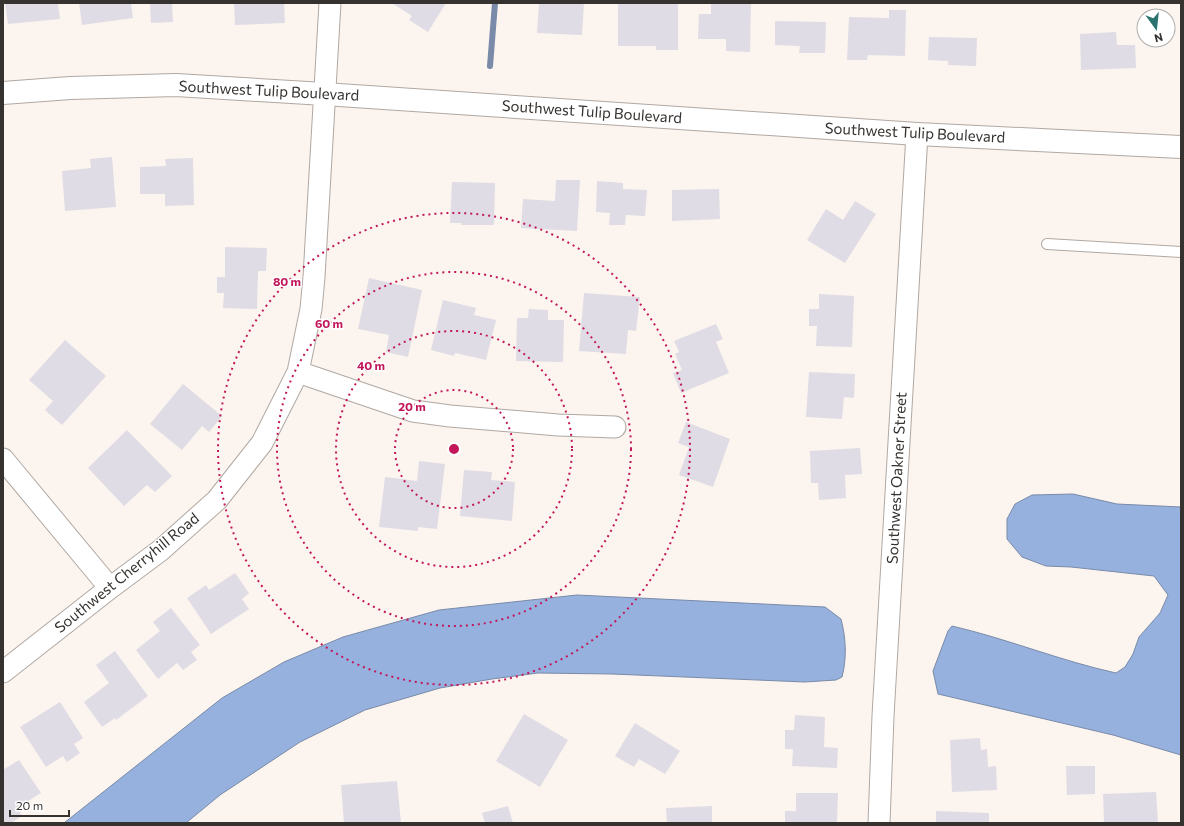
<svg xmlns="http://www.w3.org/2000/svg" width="1184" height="826" font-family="Commissioner,sans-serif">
<rect width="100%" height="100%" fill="#fcf4ee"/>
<path fill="#96b1dd" stroke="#798ba9" d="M1073,494L1117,504L1181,507V755L1113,735L938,694L933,671L948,631L952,626C1008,639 1061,661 1116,673L1125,667L1133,654L1139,637L1160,613L1168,595L1154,576L1071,567L1046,566L1022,557L1007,539V519L1015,504L1032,495Z
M577,595L825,607L841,619C846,638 847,658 842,677L836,680L805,682L612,674L538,673L492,679L440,688L365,710L300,742L220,795L186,823H64L222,698L284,662L343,637L439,610Z"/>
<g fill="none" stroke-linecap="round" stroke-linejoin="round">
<path stroke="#798ba9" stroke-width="6" d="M490,66L495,3"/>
</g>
<path fill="#dfdce5" d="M5,3H58L60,19L8,24Z
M79,3H131L133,18L82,25Z
M150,3H172L173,22L151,23Z
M234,3H284L285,23L235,25Z
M392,3H446L428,32L409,20L412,16Z
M539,3H584L582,35L537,33Z
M618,3H678V50H656V46H618Z
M711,3H751L750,52L726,51V39H698L699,14H711Z
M889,10H906L905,56L868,55L867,60H847L849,17L889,18Z
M775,21L826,22L825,53H799L800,46L775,45Z
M1116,32L1117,45H1135L1136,68L1081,70L1080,34Z
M929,37L977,38L976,66L948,65V61L928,60Z
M112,157L116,207L65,211L62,171L91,168L90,159Z
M193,158L194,205L165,206V194H140V167L166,166L165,159Z
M556,180H580L577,231L521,228L523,199L555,201Z
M597,181L623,183V189L647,190L645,216L626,215L625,225H609L610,213L596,212Z
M452,182L495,183L494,225H461V223H450Z
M719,189L720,219L672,221V190Z
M855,201L876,214L845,263L807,240L826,209L843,220Z
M225,247L267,248L266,271H258L257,309L223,308L224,293H217V277H225Z
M369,278L422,290L408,357L386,352L389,335L358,329Z
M584,293L640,297L636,331L628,330L626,354L579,351Z
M819,294L854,296L852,347L816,346L817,326H809V309H819Z
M443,300L476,308L474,315L496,320L486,360L455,353L454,356L431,350Z
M529,309L548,310V320H564L563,362L516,361L517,318H528Z
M716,324L723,339L716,342L729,373L681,393L673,373L682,370L675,354L679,352L674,341Z
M65,340L106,376L62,425L45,410L53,401L29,380Z
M809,372L855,374L854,398L844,397L842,419L806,417Z
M183,384L222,416L209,432L202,426L182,450L150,424Z
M686,422L730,439L713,487L679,475L689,447L678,443Z
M127,430L172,476L155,492L147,485L124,506L88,468Z
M860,448L862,474L845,475L846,498L819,500L818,483H811L810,451Z
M419,461L445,464L437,529L418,527V531L379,527L385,477L417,481Z
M464,470L492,472L491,480L515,482L512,521L460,516Z
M235,573L249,593L242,599L249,609L211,634L187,598L206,585L209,590Z
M171,608L200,645L191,652L197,660L183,670L177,663L158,679L136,650L160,631L153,622Z
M115,651L148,696L116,720L115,718L102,727L84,702L109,683L96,665Z
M60,702L83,738L74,744L80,753L67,762L63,756L46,767L20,727Z
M524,714L568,740L540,787L496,761Z
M795,715L825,717L824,747L838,748L837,768L792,766L793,749H785V730H794Z
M635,723L680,751L665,774L639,759L634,767L615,756Z
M980,738L981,750L987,749L988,767L996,766L997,790L952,792L950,740Z
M19,760L41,793L17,808L22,816L11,823H3V770Z
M1066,766H1095V794L1067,795Z
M397,781L401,823H344L341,785Z
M1156,792L1158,823H1104L1103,794Z
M796,793H838L837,823H785V811H796Z
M508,806L513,823H485L482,813Z
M712,806V823H667L666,808Z
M936,811L989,813V823H936Z"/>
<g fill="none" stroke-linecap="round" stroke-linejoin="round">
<defs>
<path id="service" d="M1047,244L1181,252"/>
<path id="minor" d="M298,372L413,411L450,416L558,425L615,427
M3,459L110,588
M3,672L110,588L161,550L217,500L262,443L298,372L311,309L314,277L330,3
M879,823L883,716L917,134"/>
<path id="tertiary" d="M3,93L70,88L176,85L324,94L917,134L1181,147"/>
</defs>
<use href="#service" stroke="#b0a8a3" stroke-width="12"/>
<use href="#minor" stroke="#b0a8a3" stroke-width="23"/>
<use href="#tertiary" stroke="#b0a8a3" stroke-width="24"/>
<use href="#service" stroke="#fff" stroke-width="10"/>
<use href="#minor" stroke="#fff" stroke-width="21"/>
<use href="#tertiary" stroke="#fff" stroke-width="22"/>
</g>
<g fill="none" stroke="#c2185b" stroke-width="2" stroke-dasharray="2 4">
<circle cx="454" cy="449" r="59"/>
<circle cx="454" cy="449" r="118"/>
<circle cx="454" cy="449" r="177"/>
<circle cx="454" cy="449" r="236"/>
</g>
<g text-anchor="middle" stroke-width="3" stroke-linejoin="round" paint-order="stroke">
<g font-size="15" fill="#35322f" stroke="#fff">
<text transform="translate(269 91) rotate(3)" y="5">Southwest Tulip Boulevard</text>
<text transform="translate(592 112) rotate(4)" y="5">Southwest Tulip Boulevard</text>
<text transform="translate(915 133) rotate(3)" y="5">Southwest Tulip Boulevard</text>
<text transform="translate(897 478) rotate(-87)" y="5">Southwest Oakner Street</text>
<text transform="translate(127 573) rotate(-39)" y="5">Southwest Cherryhill Road</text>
</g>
</g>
<circle cx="454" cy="449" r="6" fill="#c2185b" stroke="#fff" stroke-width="2"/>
<g font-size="12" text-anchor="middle" font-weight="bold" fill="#c2185b" stroke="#fff" stroke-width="3" stroke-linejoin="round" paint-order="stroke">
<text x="287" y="286">80 m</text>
<text x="329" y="328">60 m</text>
<text x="371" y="370">40 m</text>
<text x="412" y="411">20 m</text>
</g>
<rect width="1184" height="826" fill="none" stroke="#35322f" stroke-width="8"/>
<g transform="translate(1156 28) rotate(165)"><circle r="19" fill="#ffffff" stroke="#aeadac"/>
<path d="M0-3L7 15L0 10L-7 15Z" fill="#2a736f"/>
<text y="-6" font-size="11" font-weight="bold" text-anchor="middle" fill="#35322f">N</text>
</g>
<path d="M10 810v6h59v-6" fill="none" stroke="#35322f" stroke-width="2"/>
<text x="16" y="810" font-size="12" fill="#35322f" stroke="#ffffff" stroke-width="3" paint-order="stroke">20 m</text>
</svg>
